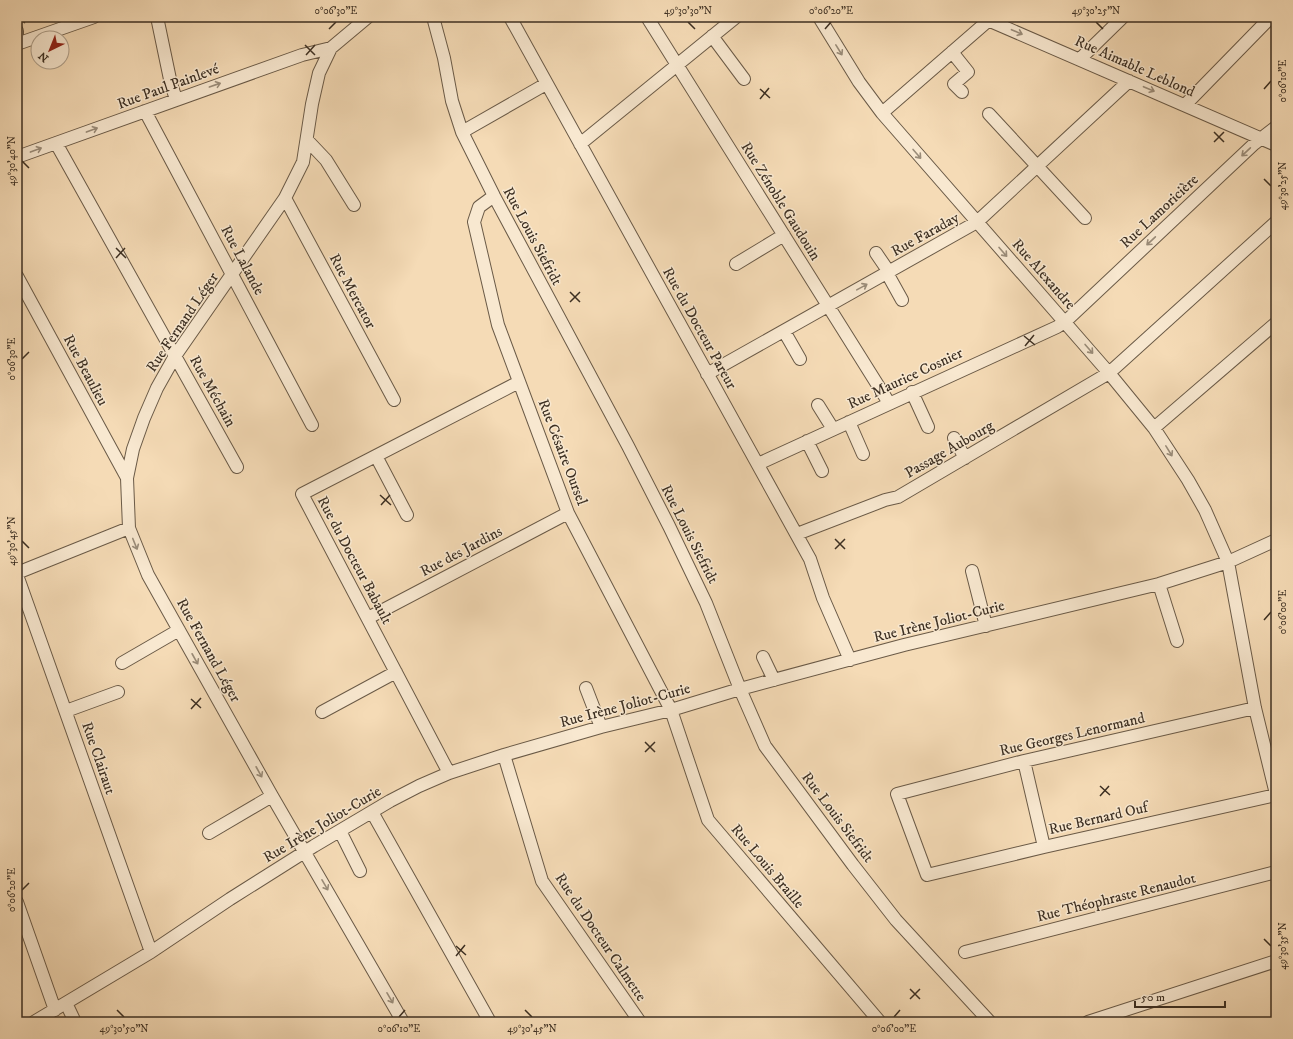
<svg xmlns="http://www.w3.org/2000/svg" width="1293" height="1039" font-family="'IM FELL DW Pica',serif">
<rect width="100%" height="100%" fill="#f5dbb6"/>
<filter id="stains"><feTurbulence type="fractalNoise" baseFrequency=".005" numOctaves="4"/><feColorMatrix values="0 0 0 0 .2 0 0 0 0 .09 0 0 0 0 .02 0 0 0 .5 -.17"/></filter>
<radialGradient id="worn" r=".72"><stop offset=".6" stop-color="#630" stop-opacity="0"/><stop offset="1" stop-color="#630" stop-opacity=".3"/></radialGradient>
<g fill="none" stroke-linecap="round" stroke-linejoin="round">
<defs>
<path id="minor" d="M157,17L171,84L176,99
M368,17L331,48L319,73L312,104L303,162L285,198L175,356L157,388L144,418L133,449L127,478L129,528L148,575L272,796L403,1022
M433,17L444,58L452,101L462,132L494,196L628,446L669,526L706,603L740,689L765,746L853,865L896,920L990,1022
M510,17L810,559L823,598L850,660
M647,17L889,403
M819,17L859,82L882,113L1109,373L1154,428L1188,480L1205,510L1228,562L1255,708L1276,794
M981,17L1276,145
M17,31V34
M712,36L744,79
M17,44L94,17
M952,52L968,72L954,84L962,92
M1080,59L1123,17
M1185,105L1266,22
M145,111L312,425
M882,113L989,20
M989,114L1085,218
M462,132L546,84
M307,140L326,160L354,205
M56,143L237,467
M580,144L736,17
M17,157L302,55L331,48
M494,196L479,207L474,222L498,325L568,513L671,710L708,820L880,1022
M285,198L394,400
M876,253L889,272
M736,264L784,235
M887,273L902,300
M17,276L127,478
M784,331L800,359
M707,374L977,222L1129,81
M912,392L928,427
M818,405L833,429
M849,422L863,454
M1154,428L1276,323
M954,438L965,458
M807,441L822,471
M376,456L407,515
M758,464L1057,327L1066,321L1254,144L1276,127
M797,534L885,500L898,497L1109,373L1276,222
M972,571L986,626
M17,573L129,528
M17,575L151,952
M1159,584L1177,641
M368,618L568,513
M763,657L774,680
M122,663L179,630
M586,688L601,727
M1255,708L1024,761L897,794L927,875L1044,847L1276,795
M66,711L118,692
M322,712L396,672
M504,755L542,881L640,1022
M1024,761L1044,847
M449,773L302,494L519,382
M372,812L490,1022
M340,831L360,871
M209,833L272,796
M17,902L55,1010
M965,952L1276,872
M66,1003L75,1022
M34,1022L151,952L230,899L314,846L390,801L419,786L449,773L504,755L601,727L671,710L740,689L904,645L1159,584L1228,562L1276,540
M1088,1022L1276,961"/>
</defs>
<use href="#minor" stroke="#6a5a47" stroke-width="14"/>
<path stroke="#3c2f22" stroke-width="2" stroke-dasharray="1 2" stroke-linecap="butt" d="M24,23L28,17"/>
<use href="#minor" stroke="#f8e8d0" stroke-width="12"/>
</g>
<defs><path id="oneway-shaft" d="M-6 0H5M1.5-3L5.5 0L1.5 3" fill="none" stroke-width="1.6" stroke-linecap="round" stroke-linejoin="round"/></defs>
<g stroke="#9a8c79">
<use href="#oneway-shaft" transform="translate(1017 32) rotate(23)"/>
<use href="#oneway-shaft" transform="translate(839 50) rotate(58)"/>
<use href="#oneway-shaft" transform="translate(215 85) rotate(-19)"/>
<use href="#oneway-shaft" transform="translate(1149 89) rotate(23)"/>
<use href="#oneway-shaft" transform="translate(92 130) rotate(-20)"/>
<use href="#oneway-shaft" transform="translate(36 150) rotate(-20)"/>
<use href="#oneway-shaft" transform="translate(1246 152) rotate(137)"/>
<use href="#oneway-shaft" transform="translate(917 154) rotate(49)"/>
<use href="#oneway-shaft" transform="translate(1151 241) rotate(137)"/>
<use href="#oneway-shaft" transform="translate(1003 252) rotate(49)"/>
<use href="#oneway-shaft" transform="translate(862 287) rotate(-29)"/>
<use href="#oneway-shaft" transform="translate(1089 349) rotate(49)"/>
<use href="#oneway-shaft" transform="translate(1169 451) rotate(58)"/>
<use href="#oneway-shaft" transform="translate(135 544) rotate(68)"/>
<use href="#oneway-shaft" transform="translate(195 659) rotate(61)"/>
<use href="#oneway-shaft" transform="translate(259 772) rotate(61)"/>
<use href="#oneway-shaft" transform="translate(325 885) rotate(60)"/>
<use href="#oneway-shaft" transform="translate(390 998) rotate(60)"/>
</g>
<path fill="none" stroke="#3c2f22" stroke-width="1.5" d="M688,22L695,29M1096,22L1103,29M329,29L336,22M825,29L831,22M305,45L315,55M306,55L315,45M760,89L770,98M1264,89L1271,81M760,99L769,88M1214,132L1224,142M1214,142L1224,132M22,161L29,168M1264,179L1271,186M116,248L126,258M116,258L125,248M570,292L580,302M570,302L580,292M1024,336L1035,345M1025,346L1034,335M22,359L29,352M380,495L391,505M381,505L390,495M835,539L845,549M22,541L29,548M835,549L845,539M1264,620L1271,612M191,699L201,708M191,709L201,698M645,742L655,752M645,752L655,742M1100,786L1110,795M1100,796L1109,786M22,890L29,883M1264,939L1271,946M456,946L466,955M456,956L465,945M910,989L920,999M910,999L920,989M117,1010L124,1017M525,1010L532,1017M399,1017L405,1010M894,1017L900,1010"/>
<g text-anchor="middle" stroke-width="3" stroke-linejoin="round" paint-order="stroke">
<g font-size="15" fill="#3c2f22" stroke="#f8e8d0">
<text transform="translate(1135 66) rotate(24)" y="5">Rue Aimable Leblond</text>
<text transform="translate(168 86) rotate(-20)" y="5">Rue Paul Painlevé</text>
<text transform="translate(781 201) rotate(58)" y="5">Rue Zénoble Gaudouin</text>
<text transform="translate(1159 211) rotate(-43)" y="5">Rue Lamoricière</text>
<text transform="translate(925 234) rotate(-29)" y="5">Rue Faraday</text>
<text transform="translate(533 236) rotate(62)" y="5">Rue Louis Siefridt</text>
<text transform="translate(243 260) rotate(62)" y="5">Rue Lalande</text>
<text transform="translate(1044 274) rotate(49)" y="5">Rue Alexandre</text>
<text transform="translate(353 291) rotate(62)" y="5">Rue Mercator</text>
<text transform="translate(182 322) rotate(-56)" y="5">Rue Fernand Léger</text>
<text transform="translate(700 328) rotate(61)" y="5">Rue du Docteur Pareur</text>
<text transform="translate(86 370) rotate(62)" y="5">Rue Beaulieu</text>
<text transform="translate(905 378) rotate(-25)" y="5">Rue Maurice Cosnier</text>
<text transform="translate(213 391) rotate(61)" y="5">Rue Méchain</text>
<text transform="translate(949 449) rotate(-30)" y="5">Passage Aubourg</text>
<text transform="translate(563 452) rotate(69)" y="5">Rue Césaire Oursel</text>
<text transform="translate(690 534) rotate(63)" y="5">Rue Louis Siefridt</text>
<text transform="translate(461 551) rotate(-28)" y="5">Rue des Jardins</text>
<text transform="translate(355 560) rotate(62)" y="5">Rue du Docteur Babault</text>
<text transform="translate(939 621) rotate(-14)" y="5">Rue Irène Joliot-Curie</text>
<text transform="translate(209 650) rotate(61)" y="5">Rue Fernand Léger</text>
<text transform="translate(625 705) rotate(-15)" y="5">Rue Irène Joliot-Curie</text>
<text transform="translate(1072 734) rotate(-13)" y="5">Rue Georges Lenormand</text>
<text transform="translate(99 758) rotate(71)" y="5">Rue Clairaut</text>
<text transform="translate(838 817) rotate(53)" y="5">Rue Louis Siefridt</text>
<text transform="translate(1098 818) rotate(-13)" y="5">Rue Bernard Ouf</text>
<text transform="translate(322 824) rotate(-31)" y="5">Rue Irène Joliot-Curie</text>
<text transform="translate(768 866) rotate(50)" y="5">Rue Louis Braille</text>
<text transform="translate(1116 897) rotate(-14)" y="5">Rue Théophraste Renaudot</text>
<text transform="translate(601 937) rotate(56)" y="5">Rue du Docteur Calmette</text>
</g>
</g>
<rect width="1293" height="1039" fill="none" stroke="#f5dbb6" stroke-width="44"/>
<g transform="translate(50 50) rotate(223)"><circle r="19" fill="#f8e8d0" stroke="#ad9e8a"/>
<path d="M0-3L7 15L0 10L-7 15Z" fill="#8f2418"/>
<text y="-6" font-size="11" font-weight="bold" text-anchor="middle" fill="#3c2f22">N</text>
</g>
<path d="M1135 1001v6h90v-6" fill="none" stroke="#3c2f22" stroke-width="2"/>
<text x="1141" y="1001" font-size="12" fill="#3c2f22" stroke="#f8e8d0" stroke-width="3" paint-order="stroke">50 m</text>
<rect x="22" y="22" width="1249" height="995" fill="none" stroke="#3c2f22" stroke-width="1.5"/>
<g font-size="10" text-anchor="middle" fill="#3c2f22">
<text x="336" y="14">0°06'30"E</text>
<text x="688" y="14">49°30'30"N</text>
<text x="831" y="14">0°06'20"E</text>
<text x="1096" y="14">49°30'25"N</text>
<text transform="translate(1282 81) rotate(-90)" y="4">0°06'10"E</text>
<text transform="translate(11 161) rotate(-90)" y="4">49°30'40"N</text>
<text transform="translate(1282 186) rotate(-90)" y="4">49°30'25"N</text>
<text transform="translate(11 359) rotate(-90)" y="4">0°06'30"E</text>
<text transform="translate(11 541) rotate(-90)" y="4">49°30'45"N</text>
<text transform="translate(1282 612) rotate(-90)" y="4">0°06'00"E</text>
<text transform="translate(11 890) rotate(-90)" y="4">0°06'20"E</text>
<text transform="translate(1282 946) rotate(-90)" y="4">49°30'35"N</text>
<text x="124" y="1032">49°30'50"N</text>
<text x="399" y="1032">0°06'10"E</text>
<text x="532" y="1032">49°30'45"N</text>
<text x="894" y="1032">0°06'00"E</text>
</g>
<rect width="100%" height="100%" filter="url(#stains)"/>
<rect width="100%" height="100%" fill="url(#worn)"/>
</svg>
